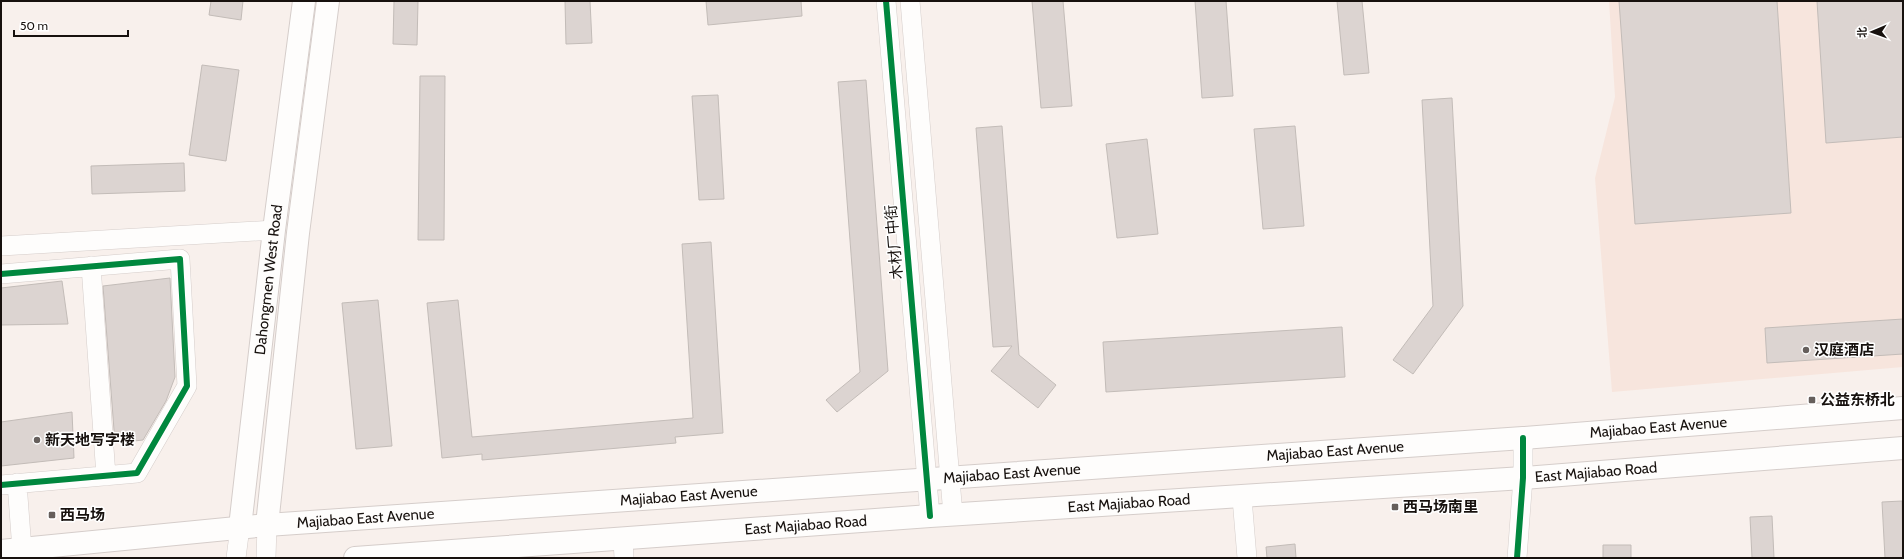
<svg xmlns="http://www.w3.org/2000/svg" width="1904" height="559" font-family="Cabin,'Noto Sans SC',sans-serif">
<rect width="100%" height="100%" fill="#f8f0ec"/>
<path fill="#f7e5dd" d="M1609,1H1903V367L1612,392L1595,178L1615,97Z"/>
<path fill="#dcd4d1" stroke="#c3bcb8" d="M211,1H243L241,20L209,15Z
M394,1H418L417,45L393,44Z
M565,1H590L592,43L566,44Z
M706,1H801L802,16L708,25Z
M1032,1H1063L1072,106L1041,108Z
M1195,1H1226L1233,96L1202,98Z
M1337,1H1362L1369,73L1344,75Z
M1619,1H1777L1791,213L1635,224Z
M1817,1H1903V137L1826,143Z
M202,65L239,70L226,161L189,155Z
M420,76H445L444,240H418Z
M866,80L888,371L837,412L826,400L860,372L838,82Z
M718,95L724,199L699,200L692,96Z
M1452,98L1463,306L1413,374L1393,360L1433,306L1422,100Z
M1002,126L1019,355L1056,385L1038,408L991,371L1012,346L993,347L976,128Z
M1295,126L1304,226L1263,229L1254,129Z
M1147,139L1158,234L1117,238L1106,144Z
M184,163L185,191L92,194L91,166Z
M711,242L723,433L675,437L676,443L482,460V454L442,458L427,303L458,300L472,437L693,418L682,244Z
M170,278L175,377L166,401L143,440L115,443L103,286Z
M62,281L68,324L1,325V288Z
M378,300L392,446L356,449L342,303Z
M1903,319V354L1767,363L1765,328Z
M1342,327L1345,377L1106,392L1103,342Z
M72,412L74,458L1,466V422Z
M1902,501L1903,558H1885L1882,502Z
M1772,516L1774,558H1752L1750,517Z
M1295,544L1296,558H1267L1266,547Z
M1603,545H1631V558H1603Z"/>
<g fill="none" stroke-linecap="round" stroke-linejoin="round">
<defs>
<path id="minor" d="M886,1L930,516
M910,1L953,515
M1,246L274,230
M91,266L106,476
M1,274L180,259L187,386L137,473L1,485
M17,483L22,550
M1242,498L1247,558
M623,540L624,558
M236,558L240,527
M266,558L267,525
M1517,558L1523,478V438"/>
<g id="major">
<path d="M267,525L298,233L328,1"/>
<path id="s1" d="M240,527L274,230L304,1"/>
<path id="s2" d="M1,551L267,525L1523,438L1903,408"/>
<path id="s3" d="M355,558L930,516L1523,478L1903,448"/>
</g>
</defs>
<use href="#minor" stroke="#d5cdca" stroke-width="20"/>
<use href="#major" stroke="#d5cdca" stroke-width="24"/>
<use href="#minor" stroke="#fefdfc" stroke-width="19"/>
<use href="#major" stroke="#fefdfc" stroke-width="22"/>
<defs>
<path id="cycleway" d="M886,1L930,516
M1,274L180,259L187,386L137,473L1,485
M1517,558L1523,478V438"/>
</defs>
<use href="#cycleway" stroke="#fff" stroke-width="8"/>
<use href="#cycleway" stroke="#00873e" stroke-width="6"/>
</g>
<g fill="#665f5c" stroke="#fff" stroke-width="1.5">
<circle cx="1806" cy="350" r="4"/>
<rect x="1808" y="396" width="8" height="8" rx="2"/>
<circle cx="37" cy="440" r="4"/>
<rect x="1391" y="503" width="8" height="8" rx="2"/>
<rect x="48" y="511" width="8" height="8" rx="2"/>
</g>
<g text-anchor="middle" stroke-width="3" stroke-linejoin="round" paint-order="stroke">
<g font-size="15" fill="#17110e" stroke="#fff">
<text transform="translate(894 242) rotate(-95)" y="5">木材厂中街</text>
<text dy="5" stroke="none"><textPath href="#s1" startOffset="249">Dahongmen West Road</textPath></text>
<text dy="5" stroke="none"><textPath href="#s2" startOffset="1662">Majiabao East Avenue</textPath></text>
<text dy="5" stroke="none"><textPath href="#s2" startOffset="1338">Majiabao East Avenue</textPath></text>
<text dy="5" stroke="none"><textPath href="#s3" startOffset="1244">East Majiabao Road</textPath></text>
<text dy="5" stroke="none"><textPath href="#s2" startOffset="1014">Majiabao East Avenue</textPath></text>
<text dy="5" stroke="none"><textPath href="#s2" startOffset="690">Majiabao East Avenue</textPath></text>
<text dy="5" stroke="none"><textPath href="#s3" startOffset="776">East Majiabao Road</textPath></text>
<text dy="5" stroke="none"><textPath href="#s2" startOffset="366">Majiabao East Avenue</textPath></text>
<text dy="5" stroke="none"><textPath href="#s3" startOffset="452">East Majiabao Road</textPath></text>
</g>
<g font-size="15" font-weight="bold" fill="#17110e" stroke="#fff" text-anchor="start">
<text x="1814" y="355">汉庭酒店</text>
<text x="1820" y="405">公益东桥北</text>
<text x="45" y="445">新天地写字楼</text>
<text x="1403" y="512">西马场南里</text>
<text x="60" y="520">西马场</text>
</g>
</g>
<rect width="1904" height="559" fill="none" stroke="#17110e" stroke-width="4"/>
<g transform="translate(1872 32) rotate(268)" stroke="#ffffff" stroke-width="3" paint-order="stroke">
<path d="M0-3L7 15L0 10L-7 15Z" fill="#17110e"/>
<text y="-6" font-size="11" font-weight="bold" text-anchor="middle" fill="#17110e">北</text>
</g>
<path d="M14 30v6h114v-6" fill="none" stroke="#17110e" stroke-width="2"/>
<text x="20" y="30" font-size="12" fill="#17110e" stroke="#ffffff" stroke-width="3" paint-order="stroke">50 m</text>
</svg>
